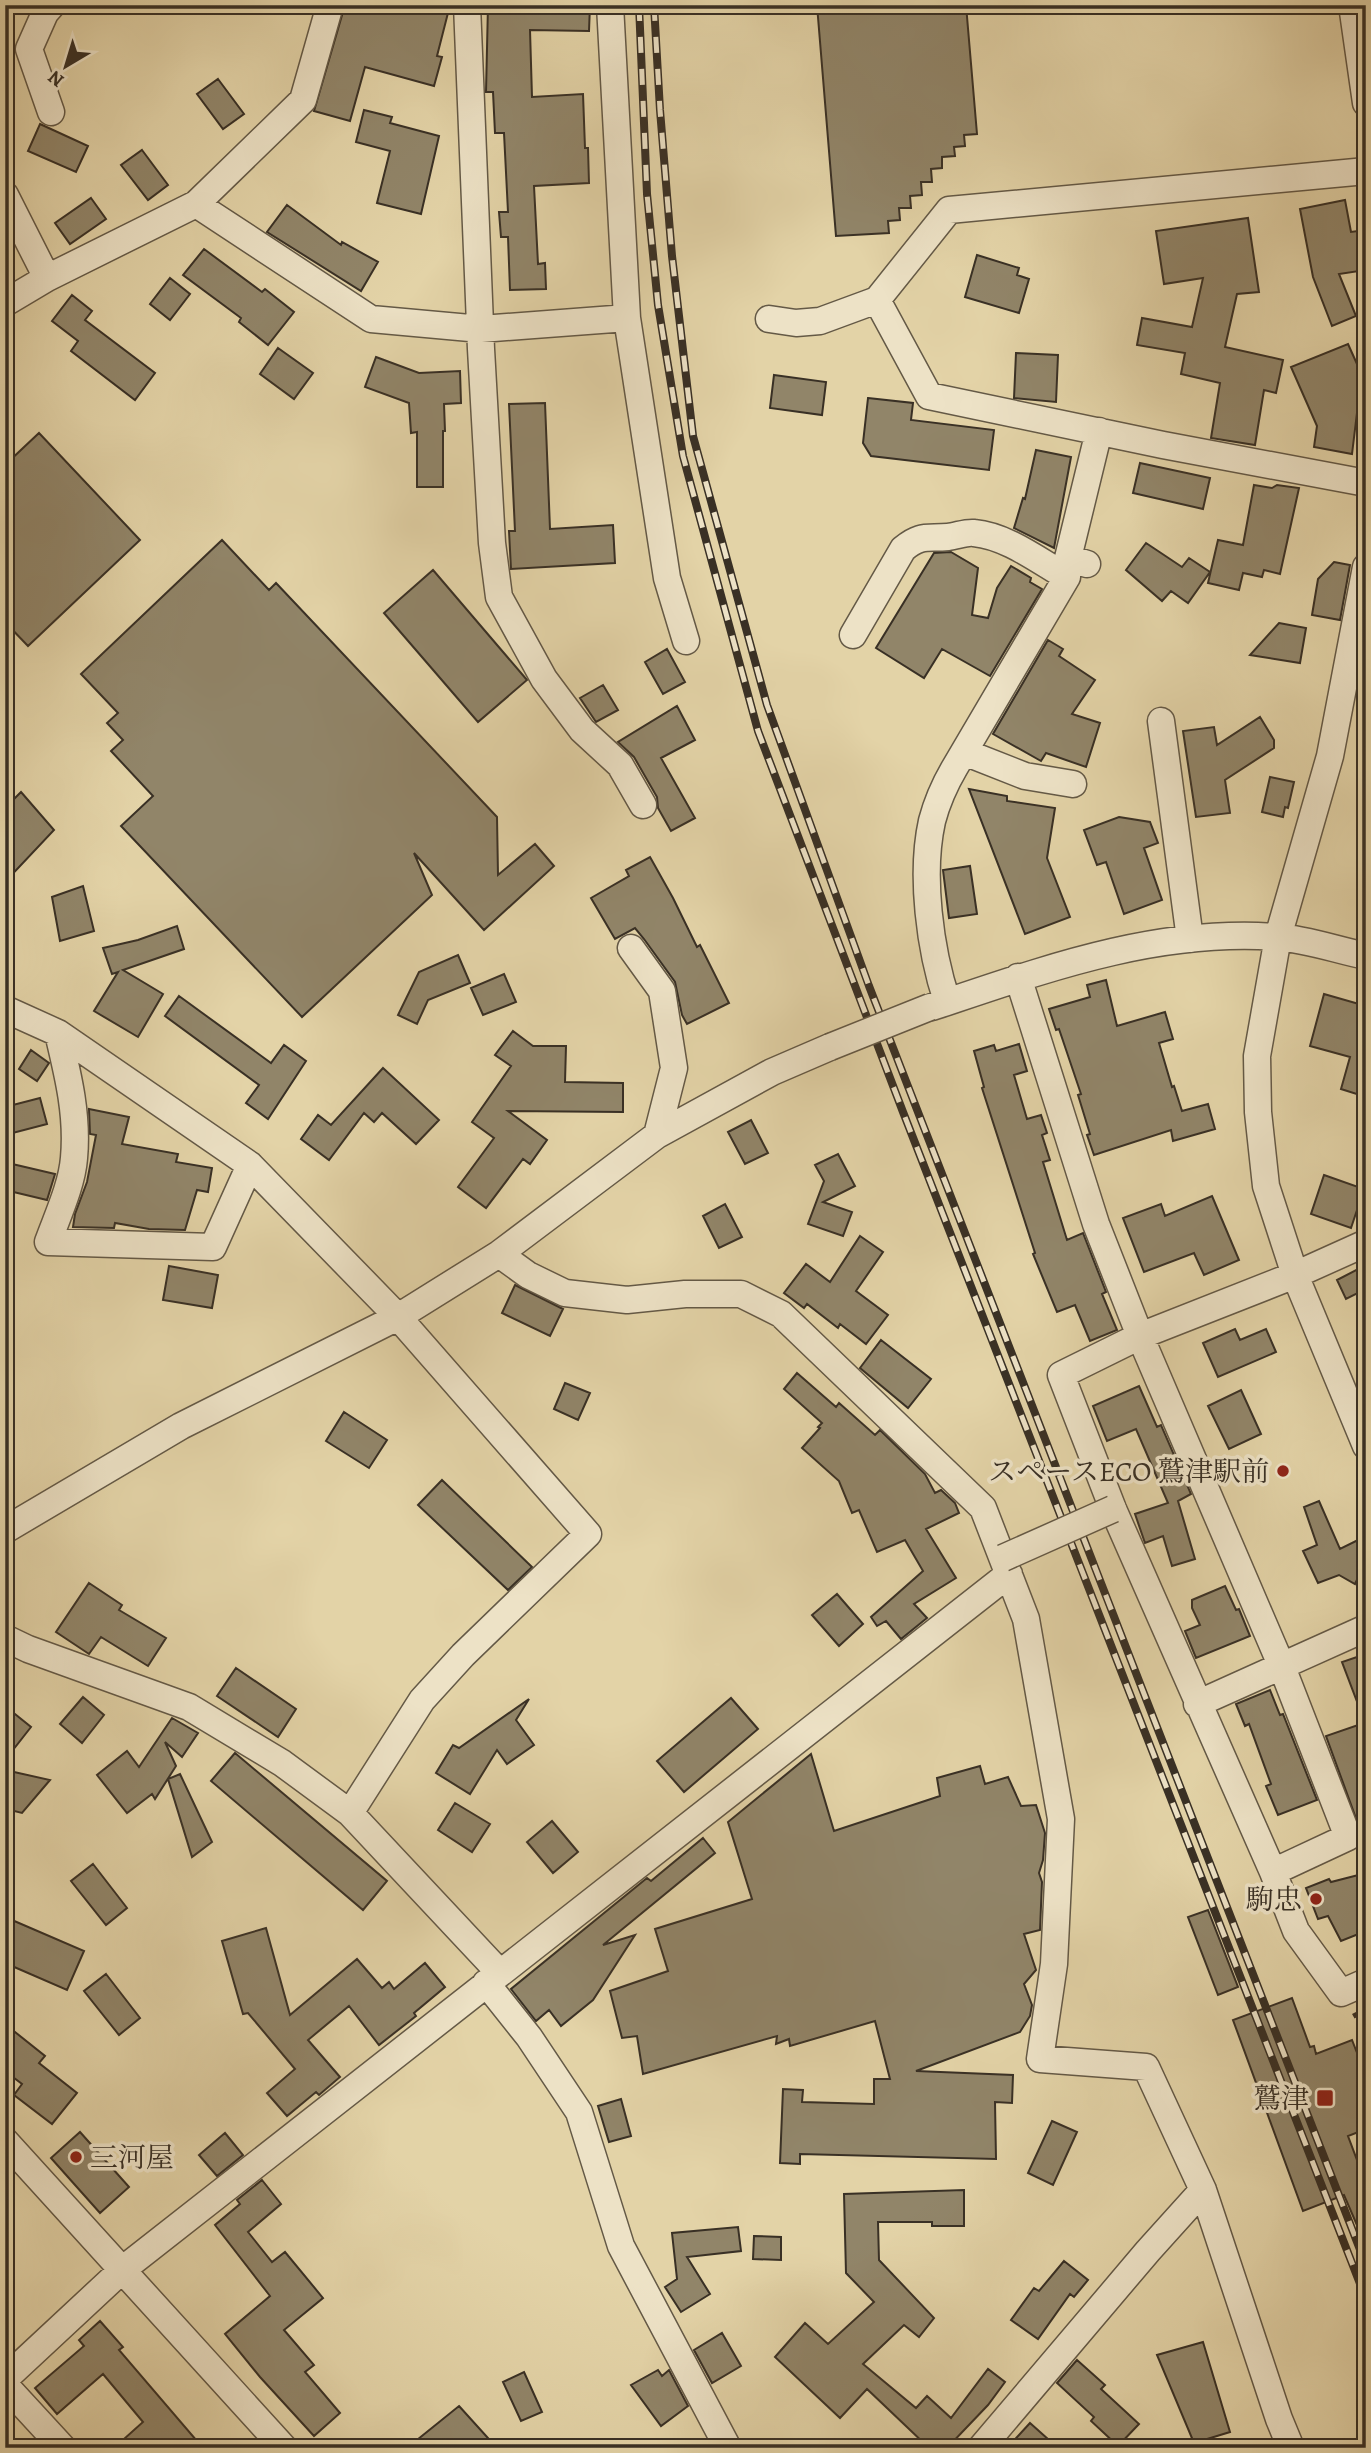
<svg xmlns="http://www.w3.org/2000/svg" width="1371" height="2453" font-family="Alegreya,'Noto Serif JP',serif">
<rect width="100%" height="100%" fill="#e3d3a7"/>
<filter id="stains"><feTurbulence type="fractalNoise" baseFrequency=".00286" numOctaves="4"/><feColorMatrix values="0 0 0 0 .2 0 0 0 0 .09 0 0 0 0 .02 0 0 0 .5 -.17"/></filter>
<radialGradient id="worn" r=".72"><stop offset=".6" stop-color="#630" stop-opacity="0"/><stop offset="1" stop-color="#630" stop-opacity=".3"/></radialGradient>
<path fill="#918569" stroke="#393025" stroke-width="2" d="M345,5H450L437,56L442,57L434,86L365,67L350,121L314,111Z
M488,5H590L589,31L530,30L532,97L583,94L585,148H588L589,183L534,186L538,264L545,263L546,289L510,290L508,237H501L499,212H508L504,133H495L493,92H486Z
M817,5H966L977,134L964,135L965,146L954,147L955,156L942,157V168L931,169L932,182H921L922,195L910,196L911,208H899L900,220L888,221L889,233L836,236Z
M218,79L244,114L223,129L197,94Z
M364,110L392,117L390,123L439,136L421,214L377,203L390,151L356,142Z
M40,124L88,146L76,172L28,151Z
M142,150L168,185L148,200L121,165Z
M91,198L106,219L70,244L55,223Z
M1345,200L1351,232L1366,230V270L1339,274L1356,316L1332,326L1313,277L1300,209Z
M287,205L341,245L342,242L378,262L361,291L267,232Z
M1248,218L1259,292L1237,294L1225,347L1283,360L1276,393L1264,390L1255,445L1211,438L1220,383L1181,374L1185,353L1137,345L1142,318L1192,327L1203,278L1164,284L1156,231Z
M204,249L262,292L265,289L294,312L268,345L239,322L241,318L183,275Z
M977,255L1019,268L1017,275L1029,279L1019,313L965,297Z
M170,278L190,294L170,320L150,304Z
M72,295L92,311L85,320L155,373L135,400L71,351L78,341L52,321Z
M1348,344L1366,384L1360,388L1352,454L1314,447L1317,426L1291,367Z
M278,348L313,373L294,399L260,374Z
M1016,353L1058,355L1056,402L1014,398Z
M376,357L419,373L460,371L461,403L444,404L445,431H443V487H417V432L411,433L409,403L365,387Z
M774,375L826,382L822,415L770,408Z
M868,398L913,403L911,420L994,430L989,470L871,456L863,443Z
M545,403L550,529L613,525L615,563L511,569L509,531H515L509,404Z
M39,433L140,540L28,646L5,622V465Z
M1036,450L1071,457L1054,548L1014,528L1023,498L1025,499Z
M1140,463L1210,478L1203,509L1133,493Z
M1254,485L1272,488L1277,485L1299,488L1280,574L1264,570L1262,577L1243,573L1239,590L1208,583L1218,540L1243,545Z
M222,540L269,590L276,583L497,817L498,875L535,844L554,866L484,930L414,853L432,895L302,1017L121,826L153,796L111,751L123,740L107,723L118,713L81,674Z
M1146,543L1182,567L1189,558L1210,572L1188,603L1171,591L1162,601L1126,570Z
M951,552L978,568L972,615L988,618L997,588L1011,566L1031,578L1030,582L1042,589L990,676L942,649L924,678L876,648L934,553Z
M1334,562L1350,565L1340,620L1312,615L1318,579Z
M433,570L527,680L478,722L384,613Z
M1279,623L1306,628L1300,663L1250,655Z
M1048,640L1063,649L1059,656L1095,680L1072,714L1100,723L1086,767L1046,753L1041,761L993,734Z
M667,649L685,682L663,694L645,662Z
M603,685L618,710L596,722L580,698Z
M677,706L695,740L661,758L695,818L671,831L658,808L657,797L634,757L618,742Z
M1260,717L1274,740V748L1225,780L1230,813L1196,817L1183,731L1214,727L1217,745Z
M1270,777L1294,782L1288,808L1285,807L1283,817L1262,812Z
M969,789L1007,796V801L1055,808L1047,858L1070,917L1025,934Z
M21,792L54,830L5,882V808Z
M1119,817L1150,822L1158,843L1144,848L1162,900L1124,914L1106,862L1097,865L1084,830Z
M650,857L673,898L697,947L700,945L729,1003L687,1024L682,1015L675,982L644,939L635,928L615,939L591,898L629,876L626,870Z
M970,866L977,914L949,918L943,870Z
M83,886L94,931L60,941L52,897Z
M177,926L184,949L123,970L163,994L138,1037L94,1011L118,972L112,974L103,948L138,940Z
M458,955L470,983L428,1000L417,1024L398,1015L419,972Z
M504,974L516,1002L483,1015L471,988Z
M1106,980L1117,1026L1165,1012L1173,1039L1159,1043L1172,1087L1174,1086L1182,1111L1208,1104L1215,1129L1173,1141L1171,1130L1094,1155L1087,1135L1090,1134L1078,1095L1081,1094L1059,1029L1056,1030L1049,1009L1090,997L1087,985Z
M1324,994L1366,1006V1097L1341,1089L1350,1057L1310,1046Z
M179,996L271,1063L284,1045L306,1061L268,1119L246,1103L259,1085L165,1016Z
M513,1031L533,1046H566L565,1082L623,1083V1112L508,1111L547,1140L530,1164L523,1159L486,1208L458,1187L494,1138L472,1122L511,1066L495,1055Z
M1019,1044L1027,1071L1014,1075L1027,1119L1041,1115L1047,1133L1042,1135L1050,1160L1043,1162L1067,1240L1083,1233L1106,1292L1102,1294L1117,1330L1090,1341L1075,1305L1057,1312L1033,1254L1035,1253L982,1088L984,1087L974,1051L994,1045L996,1051Z
M31,1050L49,1063L37,1081L19,1069Z
M383,1068L439,1120L416,1144L382,1113L374,1122L364,1113L329,1160L301,1139L318,1115L331,1125Z
M40,1098L47,1124L5,1135V1107Z
M89,1109L129,1117L122,1144L178,1154L176,1162L212,1168L208,1192L197,1190L185,1230L149,1229L115,1223L114,1228L73,1227L75,1214L87,1182L96,1135L90,1134Z
M751,1120L768,1153L745,1164L728,1132Z
M838,1154L855,1186L823,1202L852,1212L843,1236L808,1224L824,1181L815,1165Z
M8,1163L55,1174L47,1200L5,1190Z
M1324,1175L1364,1189L1351,1228L1311,1214Z
M1212,1196L1239,1260L1204,1275L1194,1253L1144,1272L1123,1218L1161,1204L1165,1216Z
M725,1204L742,1237L719,1248L703,1216Z
M860,1236L883,1252L856,1291L888,1315L866,1344L840,1324L838,1328L807,1304L804,1308L784,1293L806,1264L830,1282Z
M1366,1265V1289L1346,1299L1337,1280Z
M169,1266L218,1275L212,1308L163,1300Z
M515,1285L563,1309L550,1336L502,1313Z
M1235,1329L1240,1340L1266,1329L1276,1352L1218,1377L1203,1343Z
M881,1340L931,1379L908,1408L860,1368Z
M797,1373L836,1407L839,1403L875,1435L880,1430L925,1474L935,1493L941,1490L955,1503L959,1513L926,1529L956,1578L914,1604L927,1618L901,1639L886,1621L877,1626L871,1617L923,1571L905,1540L877,1552L859,1510L852,1513L839,1481L802,1448L820,1428L818,1427L822,1423L784,1389Z
M565,1383L590,1393L578,1420L554,1409Z
M1139,1386L1157,1427L1161,1425L1191,1494L1178,1501L1195,1559L1172,1566L1163,1536L1145,1543L1135,1514L1168,1503L1136,1429L1107,1441L1093,1406Z
M1241,1390L1261,1434L1229,1449L1208,1406Z
M344,1412L387,1440L369,1468L326,1441Z
M442,1480L532,1567L508,1590L418,1505Z
M1319,1501L1340,1549L1358,1540L1364,1565L1355,1584L1339,1575L1318,1583L1303,1551L1317,1545L1304,1507Z
M89,1583L122,1605L119,1610L166,1638L148,1666L101,1637L89,1654L56,1632Z
M1225,1586L1236,1610L1239,1609L1250,1636L1196,1658L1185,1631L1200,1625L1192,1608V1600Z
M837,1594L863,1624L839,1646L812,1615Z
M1366,1654V1720H1364L1342,1662Z
M236,1668L296,1709L278,1737L217,1696Z
M1270,1690L1280,1715L1283,1714L1317,1800L1278,1815L1266,1786L1271,1784L1249,1724L1245,1726L1236,1704Z
M83,1697L104,1715L82,1743L60,1724Z
M731,1698L758,1729L684,1792L657,1761Z
M529,1699L516,1720L534,1745L507,1764L497,1750L470,1794L436,1773L453,1745L459,1748Z
M5,1706L31,1727L5,1760Z
M172,1718L198,1733L182,1757L165,1742L176,1766L155,1799L152,1794L127,1813L97,1775L127,1751L139,1767Z
M1361,1724L1366,1737L1365,1843L1326,1736Z
M235,1753L387,1881L363,1910L211,1781Z
M811,1754L834,1831L940,1796L937,1778L980,1766L985,1784L1008,1777L1021,1806L1036,1805L1045,1833L1043,1860L1039,1873L1042,1882L1040,1930L1024,1934L1036,1970L1024,1984L1032,2005L1030,2016L1020,2032L916,2071L1013,2075L1012,2103L995,2102L996,2159L800,2154V2164L780,2163L783,2089L803,2090L802,2102L874,2104V2079H890L875,2021L790,2046L789,2039L776,2044L777,2036L643,2074L637,2036L622,2038L610,1991L668,1971L655,1929L752,1899L728,1822Z
M14,1772L50,1780L22,1813L6,1809Z
M180,1774L212,1842L192,1857L168,1779Z
M455,1803L490,1824L472,1852L438,1830Z
M552,1821L578,1852L553,1873L527,1842Z
M703,1838L715,1853L603,1945L635,1935L593,2000L561,2026L549,2010L536,2021L511,1989L647,1878L651,1881Z
M93,1864L127,1908L106,1925L71,1881Z
M1366,1873V1931L1341,1941L1328,1916L1318,1919L1306,1888L1329,1879L1331,1882Z
M1208,1910L1238,1987L1218,1995L1188,1917Z
M5,1917L84,1951L67,1990L5,1963Z
M266,1928L290,2015L357,1959L382,1988L389,1982L394,1989L425,1963L445,1987L414,2013L416,2016L379,2045L349,2006L308,2040L340,2077L319,2095L316,2092L287,2116L267,2093L295,2069L248,2013L243,2014L222,1941Z
M106,1974L140,2018L119,2035L84,1991Z
M1292,1998L1310,2047L1314,2046L1316,2054L1352,2040L1366,2076V2129L1348,2136L1366,2184V2246L1344,2195L1303,2211L1233,2020Z
M5,2024L45,2056L39,2063L77,2093L52,2124L14,2095L22,2084L5,2071Z
M621,2099L631,2136L609,2142L598,2106Z
M1052,2121L1077,2132L1053,2185L1028,2173Z
M80,2132L129,2187L100,2213L51,2158Z
M225,2133L243,2155L217,2176L199,2155Z
M262,2180L281,2204L248,2232L272,2262L285,2252L323,2298L284,2330L314,2365L305,2372L340,2413L314,2436L260,2377L225,2334L270,2296L215,2225L240,2204L237,2200Z
M964,2190V2226H932V2222H878L879,2260L934,2318L919,2337L904,2325L863,2364L916,2408L927,2396L951,2418L988,2369L1005,2382L988,2405L947,2448H929L867,2389L840,2418L775,2357L805,2323L828,2344L874,2302L846,2273L844,2194Z
M738,2227L741,2251L687,2257L710,2294L681,2312L665,2287L677,2279L672,2233Z
M754,2236L781,2237V2260L753,2259Z
M1064,2261L1088,2280L1074,2297L1070,2294L1038,2339L1011,2320L1034,2288L1039,2291Z
M100,2321L123,2347L119,2350L203,2448H114L143,2422L103,2374L57,2414L35,2388L84,2346L79,2340Z
M722,2333L741,2366L712,2383L694,2350Z
M1203,2342L1230,2432L1194,2443L1157,2355Z
M1077,2360L1105,2385L1101,2389L1139,2424L1118,2446L1091,2421L1094,2417L1057,2383Z
M658,2370L662,2376L669,2370L688,2406L661,2426L631,2385Z
M524,2372L542,2412L521,2421L503,2382Z
M459,2406L497,2448H407Z
M1030,2423L1058,2448H1007Z"/>
<g fill="none" stroke-linecap="round" stroke-linejoin="round">
<defs>
<path id="minor" d="M467,5L481,349L492,543L499,597L544,679L582,730L620,765L643,805
M1352,5L1366,103
M51,112L29,49L45,13L52,5
M5,195L47,278
M196,204L371,319L481,329L627,318L610,5
M877,300L929,396L1163,445L1366,483
M5,303L47,278L196,204L303,100L330,5
M627,318L667,578L686,641
M769,319L796,323L820,321L877,300L949,210L1366,171
M1087,564L1068,558L1099,431
M1366,567L1330,756L1278,937L1257,1056L1258,1112L1266,1186L1295,1275L1366,1446
M853,635L903,549C921,534 927,539 948,537C957,536 966,532 974,533C1007,536 1039,561 1067,577L955,767C945,784 937,802 932,821C920,875 930,950 947,1001
M1161,721L1190,939
M964,752L1025,776L1073,784
M631,948L662,991L674,1068L657,1135
M1018,977L1096,1224L1140,1336L1282,1667L1348,1837L1273,1872
M932,1007C1043,970 1156,928 1277,937C1306,939 1337,950 1366,956
M5,1009L58,1033L250,1165L398,1317L588,1534L463,1655L422,1700L350,1813
M58,1033C68,1075 78,1115 74,1158C72,1185 57,1217 48,1242L213,1247L250,1165
M1366,1243L1295,1275L1140,1336L1061,1375L1113,1509L1273,1872L1296,1931L1341,1993L1366,1982
M499,1254L528,1275L565,1293L627,1300L685,1294H741L781,1314L983,1508L1026,1619L1061,1819L1054,1964L1040,2059L1146,2067L1203,2190L1279,2419L1291,2448
M5,1530L181,1426L398,1317L499,1254L657,1135L772,1072L830,1047
M5,1638L28,1649L189,1707L282,1763L350,1813L499,1972
M1197,1704L1366,1628
M486,1983L529,2037L579,2112L621,2246L728,2448
M5,2141L284,2448
M5,2379L122,2270L1009,1574
M5,2385L63,2448
M981,2448L1148,2251L1203,2190"/>
</defs>
<use href="#minor" stroke="#645946" stroke-width="29"/>
<path stroke="#393025" stroke-width="4.5" stroke-dasharray="5 3.5" stroke-linecap="butt" d="M1354,2013L1366,2034"/>
<use href="#minor" stroke="#ede2c6" stroke-width="26"/>
<defs>
<path id="rail" d="M639,5L647,194L658,305L683,456L758,731L903,1112L1366,2299
M654,5L660,110L672,256L693,436L767,705L869,986L1366,2265"/>
</defs>
<use href="#rail" stroke="#393025" stroke-width="8"/>
<use href="#rail" stroke="#ede2c6" stroke-width="5" stroke-dasharray="16" stroke-linecap="butt"/>
<defs>
<path id="minor-bridge" d="M830,1047L930,1007
M1003,1558L1113,1509"/>
</defs>
<use href="#minor-bridge" stroke="#645946" stroke-width="29" stroke-linecap="butt"/>
<use href="#minor-bridge" stroke="#ede2c6" stroke-width="26"/>
</g>
<g fill="#8f2418" stroke="#ede2c6" stroke-width="2.5">
<circle cx="1283" cy="1471" r="7"/>
<circle cx="1316" cy="1899" r="7"/>
<rect x="1316" y="2089" width="18" height="18" rx="3.5"/>
<circle cx="76" cy="2157" r="7"/>
</g>
<g text-anchor="middle" stroke-width="7" stroke-linejoin="round" paint-order="stroke">
<g font-size="28" fill="#393025" stroke="#ede2c6" text-anchor="end">
<text x="1269" y="1481">スペースECO 鷲津駅前</text>
<text x="1302" y="1909">駒忠</text>
<text x="1309" y="2108">鷲津</text>
<text x="90" y="2167" text-anchor="start">三河屋</text>
</g>
</g>
<rect width="1371" height="2453" fill="none" stroke="#e3d3a7" stroke-width="28"/>
<rect x="7" y="7" width="1357" height="2439" fill="none" stroke="#393025" stroke-width="3.5"/>
<rect x="14" y="14" width="1343" height="2425" fill="none" stroke="#393025" stroke-width="2"/>
<g transform="translate(66 66) rotate(218)" stroke="#ede2c6" stroke-width="5" paint-order="stroke">
<path d="M0-5L12 26L0 18L-12 26Z" fill="#393025"/>
<text y="-10" font-size="19" font-weight="bold" text-anchor="middle" fill="#393025">N</text>
</g>
<rect width="100%" height="100%" filter="url(#stains)"/>
<rect width="100%" height="100%" fill="url(#worn)"/>
</svg>
